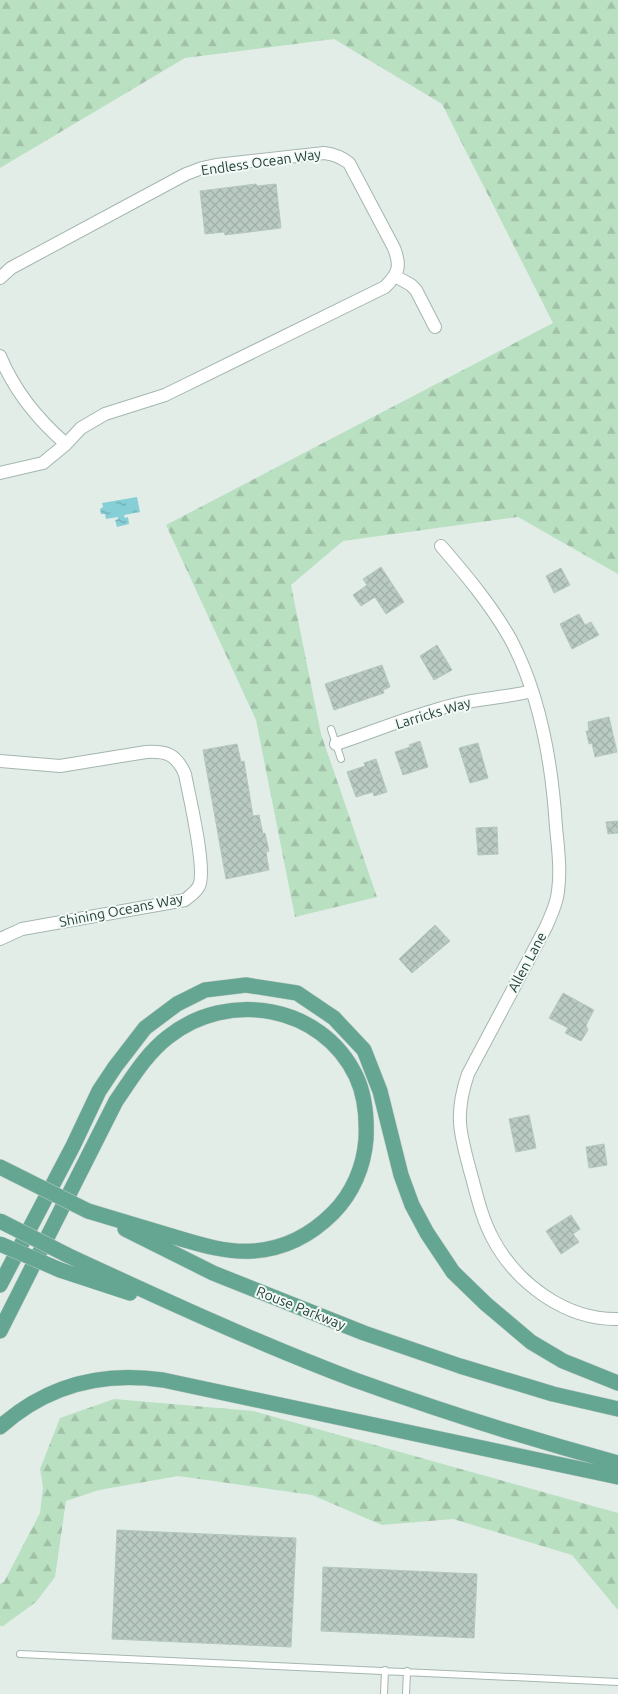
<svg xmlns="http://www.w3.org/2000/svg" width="618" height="1694" font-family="Ubuntu,sans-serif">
<defs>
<pattern id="forest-firs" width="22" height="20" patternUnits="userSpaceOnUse" patternTransform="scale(1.25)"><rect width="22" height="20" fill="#bae0c2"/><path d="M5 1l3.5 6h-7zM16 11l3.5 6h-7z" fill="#a0c1a7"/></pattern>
<pattern id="water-ripples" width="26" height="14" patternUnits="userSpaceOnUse" patternTransform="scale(1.25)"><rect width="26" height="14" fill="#87cfd6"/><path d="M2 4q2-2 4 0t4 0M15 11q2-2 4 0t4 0" fill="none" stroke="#6ea9ae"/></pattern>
<pattern id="building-cross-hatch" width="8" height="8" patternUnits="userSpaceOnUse" patternTransform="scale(1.25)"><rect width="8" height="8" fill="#bacbc3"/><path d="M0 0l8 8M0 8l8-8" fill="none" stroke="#a0afa8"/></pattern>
</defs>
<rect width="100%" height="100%" fill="#e2ede8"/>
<path fill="url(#forest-firs)" d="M0,0H618V574L518,517L343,541L291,585L321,734L377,897L295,917L256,720L166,525L553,323L442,104L334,39L185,58L0,168Z
M114,1399L253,1411L618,1513V1610L572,1555L453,1519L382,1525L312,1495L178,1476L99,1490L66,1501L55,1577L36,1602L3,1626H0V1584L4,1582L40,1513L43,1487L40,1469L60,1418Z"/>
<path fill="url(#water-ripples)" d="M137,497L140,512L124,515L125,518L128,517L129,524L117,527L115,520L118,519V517L106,519L105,514H101L100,509L103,507L102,503Z"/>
<path fill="url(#building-cross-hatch)" stroke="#b4c8be" d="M256,184L257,186L276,184L281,228L225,235L224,232L205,234L200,191Z
M381,567L404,602L386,614L375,597L361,606L353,595L367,585L363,579Z
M561,568L570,585L554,593L546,576Z
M579,614L585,625L591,622L599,635L572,649L560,624Z
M437,645L452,670L434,680L420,656Z
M382,665L390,687L383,690L384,693L334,710L325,684Z
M609,717L617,752L595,757L592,743L589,744L586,731H589L588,722Z
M420,741L428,767L403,775L395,752L410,747L409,745Z
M478,743L488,778L470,783L459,748Z
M237,744L241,762L244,761L253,816L259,815L263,834L265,833L269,851L266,852L269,870L226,879L203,750Z
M376,759L387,792L374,796L373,792L356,797L347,772L365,766L364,763Z
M618,821V833L608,834L606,822Z
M497,827L498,854L478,855L476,828Z
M435,925L450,941L412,973L399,959Z
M563,993L594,1010L586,1025L588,1030L581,1041L565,1033L568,1028L549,1018Z
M529,1115L536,1148L516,1152L509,1119Z
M604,1144L607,1165L589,1168L586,1147Z
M571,1215L580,1229L573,1234L579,1242L561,1254L546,1231Z
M117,1530L296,1538L291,1647L112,1639Z
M323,1567L477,1574L474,1638L321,1631Z"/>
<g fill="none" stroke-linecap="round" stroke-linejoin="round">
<defs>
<path id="service" d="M331,729L341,759
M20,1654L618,1682
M384,1694L385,1670
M406,1694L407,1671"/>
<path id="minor" d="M395,276L411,285L416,290L435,327
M0,278L11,268L186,174L202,168L216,165L324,153C334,154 341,157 349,163L394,248C401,266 399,273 385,287L165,395L105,414L81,428L66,444L43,463L0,473
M0,356C15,392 37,419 66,444
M441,546C466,575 492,606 511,640C541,697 552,763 556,827C558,848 561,870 558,891C557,904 551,915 546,927L468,1074C454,1115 460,1134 471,1174C477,1196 482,1219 493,1239C517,1284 566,1320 618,1319
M336,744C375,731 413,715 453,705C479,698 505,698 532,691
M0,761L60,766L146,752C167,751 176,754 185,774C189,796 207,869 199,886C196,892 191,895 185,900L22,929L0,939"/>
<path id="primary" d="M0,1167L14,1174
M125,1229L213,1273L364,1333L460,1366L553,1394L618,1409
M67,1255C162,1299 257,1343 355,1380C441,1411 529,1439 618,1463
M60,1270L130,1293
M0,1285L73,1146L99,1091L115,1067L145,1028L177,1004L205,990L246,985L297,993L334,1018L364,1050L380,1091L401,1175L412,1205L427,1233L453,1272L486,1304L531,1342L563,1361L618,1383
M0,1331L116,1101C132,1078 146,1054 168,1037C228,989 322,1005 356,1076C365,1095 367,1118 366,1139C364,1166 353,1193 333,1213C311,1235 284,1249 253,1251C224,1253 195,1243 168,1235C141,1227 115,1219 88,1211
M0,1427C47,1385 101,1371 163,1380L618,1477"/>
</defs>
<use href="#service" stroke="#a4b6af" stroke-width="8"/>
<use href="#minor" stroke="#a4b6af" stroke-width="14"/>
<use href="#primary" stroke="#c1cac7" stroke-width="16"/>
<use href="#service" stroke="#fff" stroke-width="6"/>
<use href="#minor" stroke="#fff" stroke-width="12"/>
<use href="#primary" stroke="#64a691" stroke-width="15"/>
<defs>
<path id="primary-bridge" d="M14,1174L88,1211
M0,1221L67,1255
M0,1244L60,1270"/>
</defs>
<use href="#primary-bridge" stroke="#c1cac7" stroke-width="16" stroke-linecap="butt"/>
<use href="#primary-bridge" stroke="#64a691" stroke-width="15"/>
</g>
<g text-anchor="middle" stroke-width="4" stroke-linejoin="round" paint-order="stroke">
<g font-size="14" fill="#214036" stroke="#f3f9f6">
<text transform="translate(261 162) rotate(-8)" y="5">Endless Ocean Way</text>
<text transform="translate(433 713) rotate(-17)" y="5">Larricks Way</text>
<text transform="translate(121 910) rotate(-11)" y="5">Shining Oceans Way</text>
<text transform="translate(527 962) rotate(-62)" y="5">Allen Lane</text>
<text transform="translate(301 1308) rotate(22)" y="5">Rouse Parkway</text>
</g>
</g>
</svg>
